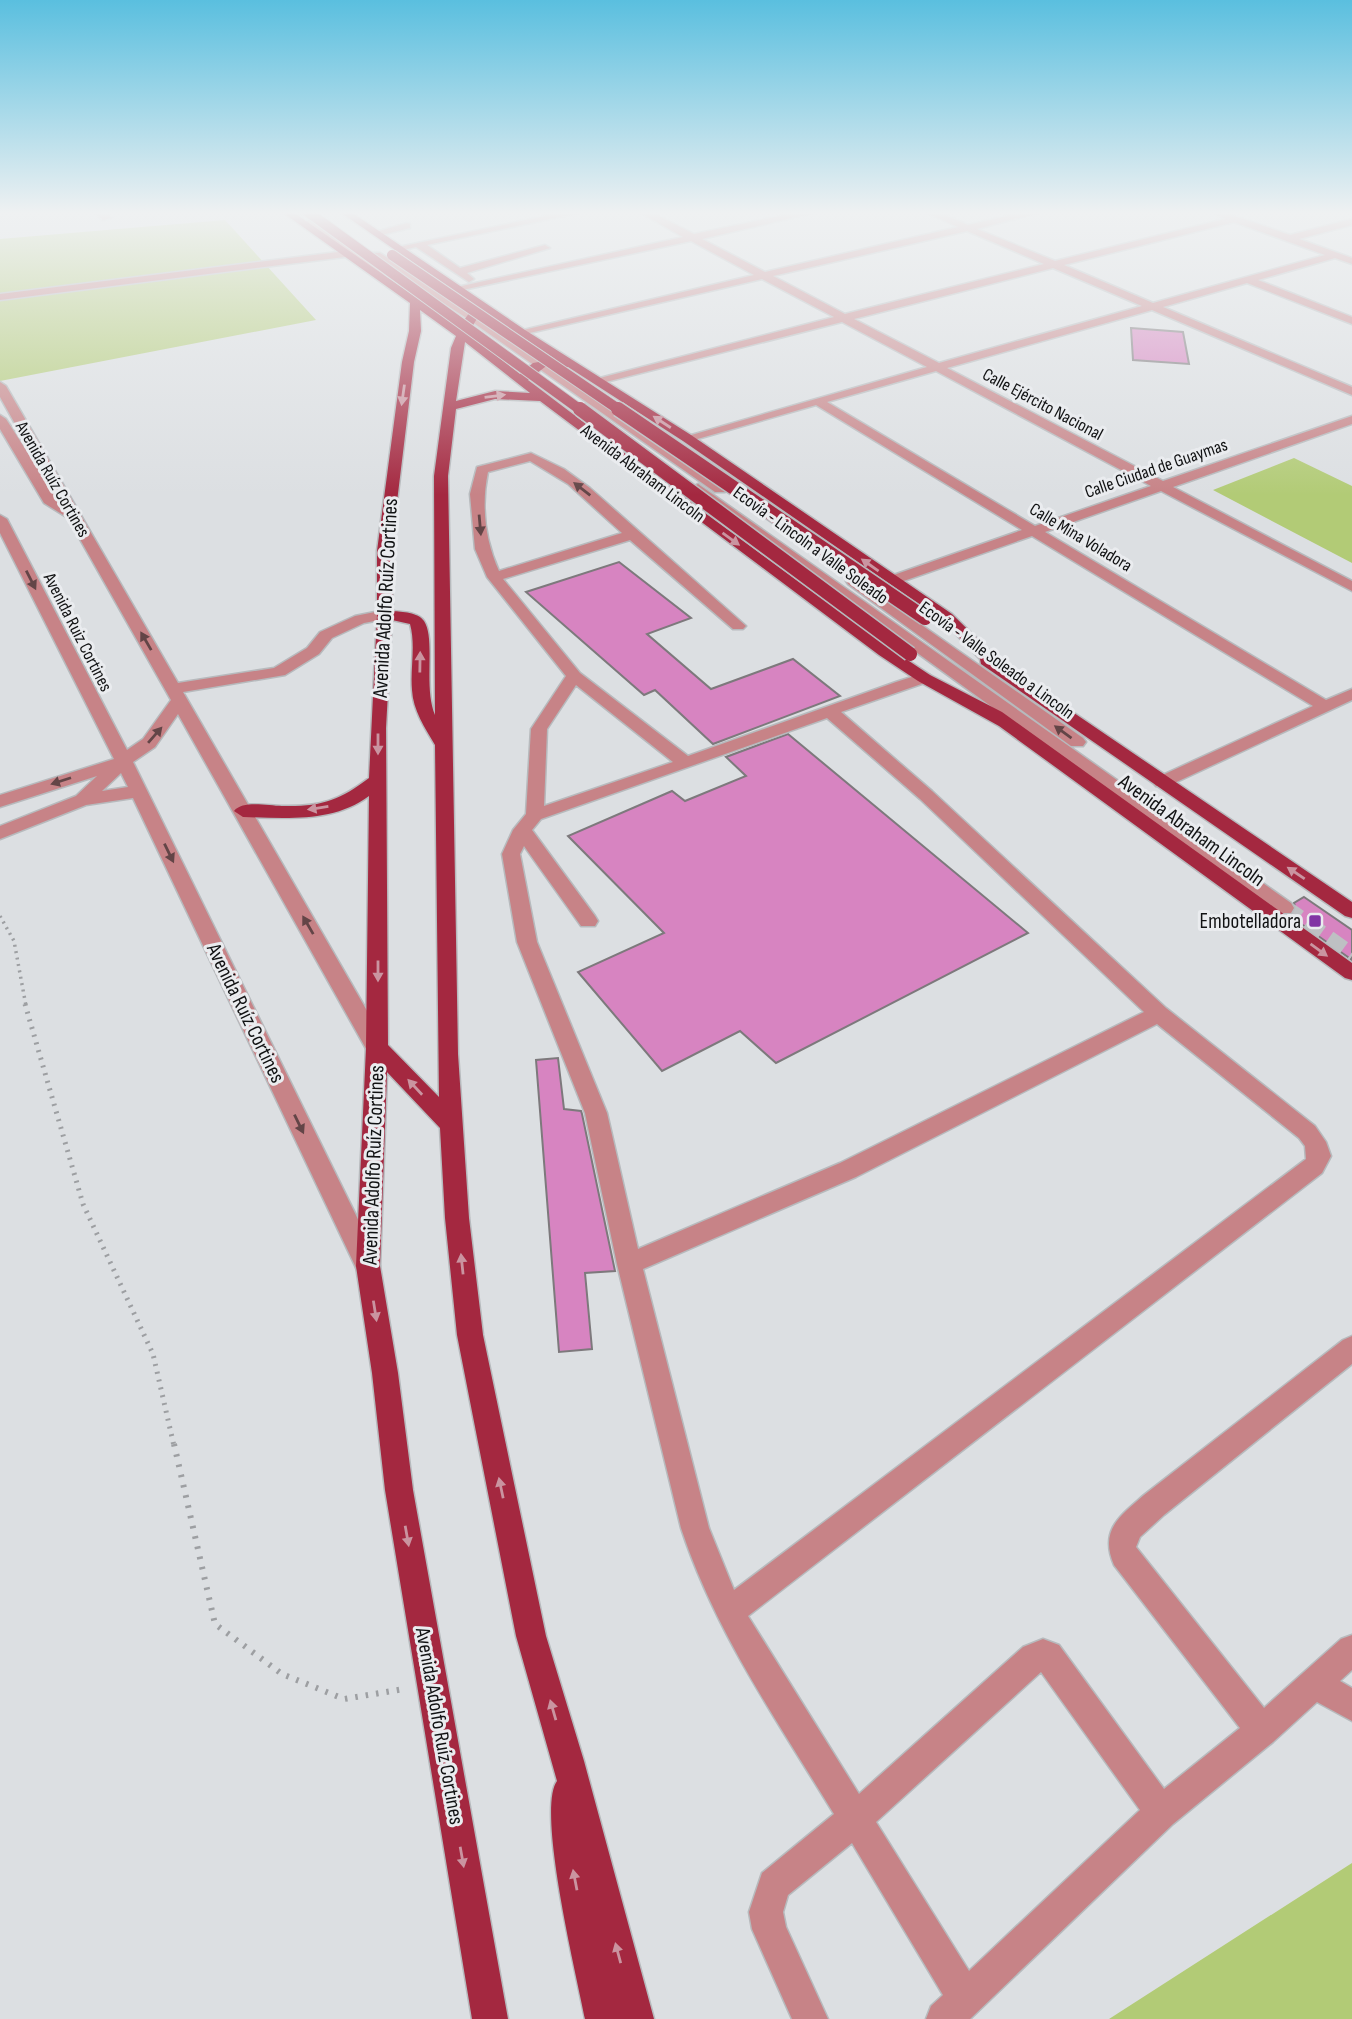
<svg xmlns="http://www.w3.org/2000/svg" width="1352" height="2019" font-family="'Sofia Sans Condensed',sans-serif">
<rect width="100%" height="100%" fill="#dcdfe2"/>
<path fill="#b2cb76" d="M225,220L316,320L0,381V239Z
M1294,458L1352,486V563L1213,490Z
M1352,1863V2019H1109Z"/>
<path fill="#d784c1" stroke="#7d797c" stroke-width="2" d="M1131,328L1183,332L1189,364L1133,360Z
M619,562L691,618L647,634L711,689L793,659L840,696L713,744L655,690L644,695L526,592Z
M788,734L1028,933L776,1063L740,1031L662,1071L578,972L664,933L568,836L672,791L685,801L746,776L726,757Z
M1304,897L1352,930V960L1290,916L1296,909L1294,903Z
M558,1058L564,1109L581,1111L582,1114L615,1271L585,1273L592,1349L559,1352L536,1060Z"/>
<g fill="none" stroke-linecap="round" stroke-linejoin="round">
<path stroke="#bec0c3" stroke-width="10" stroke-dasharray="10 5" stroke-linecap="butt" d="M295,212L309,223"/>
<path stroke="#bec0c3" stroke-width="18" stroke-dasharray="18 9" stroke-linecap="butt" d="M1284,908L1352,956"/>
<defs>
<path id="minor" d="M94,212H105L111,218L103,220Z
M564,212H583L427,245L460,268L545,245L550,248L467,273L474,279L469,282L416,247L399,251L394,248Z
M639,212H651L694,234L799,212H817L702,239L765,272L958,227L925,212H938L968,225L1024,212H1041L977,229L1055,261L1225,219L1218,215L1223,212L1290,235L1352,219V225L1299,239L1352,258V264L1335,258L1258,280L1352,317V324L1247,283L1163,307L1352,387V395L1152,310L947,368L1163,481L1352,416V424L1173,487L1352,581V591L1161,491L1045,532L1326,700L1352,689V700L1168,786H1156L1153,782L1156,778L1313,706L1032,536L898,583H888L886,580L888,577L1022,530L816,405L687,442L681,438L927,367L842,322L598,384L592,380L834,317L762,279L521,335L515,332L754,275L691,241L458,291L453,288L683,237ZM1234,222L1325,255L1153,303L1064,265ZM967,231L1044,264L845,314L773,276ZM1053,268L1142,306L939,363L854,319ZM936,371L1151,486L1035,526L827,402Z
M309,220L391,273L382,275L350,254L345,257L0,300V294L346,251L306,225L304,223Z
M407,223L410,224V228L377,236L372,233Z
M372,253H380L476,315L727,489L725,492H715L468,319L372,257Z
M0,382L6,386L178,683L274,668L307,648L320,632L355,616L385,610L393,615L390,618L364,623L332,638L319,654L285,675L183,692L385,1042L388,1048L385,1054L377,1056L369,1054L178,714L155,747L133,762L377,1258L380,1266L377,1274L368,1277L359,1274L133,798L86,805L0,839V826L76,796L97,776L0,807V795L114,759L0,533V515L7,519L127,750L143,739L171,700L68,518L44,503L0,429V415L6,419L58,500L0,397ZM121,773L128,787L102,791Z
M531,453L564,469L590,488L746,626L743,629H733L630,540L503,579L580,673L688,756L896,682L924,673L930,675L932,678L930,681L841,712L932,791L1166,1008L1315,1126L1326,1142L1331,1156L1322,1173L748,1616L859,1794L1023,1647L1043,1639L1059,1645L1164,1789L1240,1728L1114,1565C1099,1530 1120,1516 1144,1495L1343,1340L1352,1336V1364L1164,1515L1140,1537L1136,1547L1264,1708L1341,1639L1352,1635V1670L1340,1681L1352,1688V1721L1317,1702L1273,1742L1173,1824L970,2019H926L931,2006L943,1995L852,1843L788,1895L783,1912L786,1927L828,2019H792L752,1929L749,1912L762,1873L834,1814C778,1722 715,1632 681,1528L617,1264L585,1113L517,942L502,854L513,830L526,814L531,729L566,676L487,577L475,549L470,494L477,467ZM530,461L568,484L622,533L499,571C485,540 481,505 488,472ZM576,685L673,762L544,806L547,729ZM827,718L920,799L1144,1012L840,1163L638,1249L607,1113L537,942L520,854L524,846L581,926H595L598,921L595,916L532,830L541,819ZM1157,1024L1299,1138L1305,1146L1306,1159L734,1590L709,1528L643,1269L856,1177ZM1041,1672L1140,1810L969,1971L876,1822Z
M698,484L1291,903L1294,908L1291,913H1277L693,491L691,488Z
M853,577L1083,738L1086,742L1083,746H1071L848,584L846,581Z"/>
<path id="major" d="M282,212H293L459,327L475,305L340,212H351L525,330L691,435L952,614L1005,666L1352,902V918L1345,916L981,664L980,659L942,620L683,441L568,367H545L528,380L664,483L891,649L930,675L1002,712L1352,963V980L1345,978L999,726L918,681L879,655L540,401L495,399L456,409L448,476L458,1054L469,1218L483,1335L546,1636L584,1761L654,2019H585C577,1977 536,1810 557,1781L516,1636L457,1335L445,1218L440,1128L387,1072L380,1266L398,1373L413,1490L508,2019H472L385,1490L372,1373L356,1266L366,1048L369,796C333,823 285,818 243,817L234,811C243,800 268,806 282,806C320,807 339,801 369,778L377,615V551L402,362L409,331L410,303ZM420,310L456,336L451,348L434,476L435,715C423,687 436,639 424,621C418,612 402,612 393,611L391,551L414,362L421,331ZM482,310L555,359L533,363L520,374L468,334ZM465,342L530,393L495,391L456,401ZM392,620L410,624C416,646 410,668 412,690C413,710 425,728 435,745L439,1097L388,1045L386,728Z"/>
</defs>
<use href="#minor" stroke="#b7babd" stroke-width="3"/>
<use href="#major" stroke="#b7babd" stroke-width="3"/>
<path stroke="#9d9fa2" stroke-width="3.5" stroke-dasharray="2 4.5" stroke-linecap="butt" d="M0,916L14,941L26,1006"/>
<path stroke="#9d9fa2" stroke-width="5" stroke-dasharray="2 6" stroke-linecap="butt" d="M25,1004L83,1204L153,1354L174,1446"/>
<path stroke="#9d9fa2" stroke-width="6" stroke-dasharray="2.5 8" stroke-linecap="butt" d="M174,1444L215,1624L282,1674L344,1699L404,1689"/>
<use href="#minor" fill="#c78387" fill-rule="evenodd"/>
<use href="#major" fill="#a42840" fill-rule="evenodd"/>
<defs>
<path id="major-bridge-far1" d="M308,212L582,411
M392,255L621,411"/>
<path id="major-bridge" d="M580,409L910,654
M618,409L925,618"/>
</defs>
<use href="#major-bridge-far1" stroke="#b7babd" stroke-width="12" stroke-linecap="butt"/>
<use href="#major-bridge" stroke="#b7babd" stroke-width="17" stroke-linecap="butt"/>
<use href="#major-bridge-far1" stroke="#a42840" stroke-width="10"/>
<use href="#major-bridge" stroke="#a42840" stroke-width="14"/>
</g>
<defs><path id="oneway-solid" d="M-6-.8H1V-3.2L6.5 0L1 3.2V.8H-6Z" transform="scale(1.75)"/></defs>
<g fill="#ca94a0">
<use href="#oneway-solid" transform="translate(403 395) rotate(98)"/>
<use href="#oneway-solid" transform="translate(495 396) rotate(-7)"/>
<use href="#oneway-solid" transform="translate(662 422) rotate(-147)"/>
<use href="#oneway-solid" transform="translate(731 539) rotate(36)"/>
<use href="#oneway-solid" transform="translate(870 565) rotate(-145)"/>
<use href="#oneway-solid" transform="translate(420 662) rotate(-89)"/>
<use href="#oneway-solid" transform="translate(378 744) rotate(90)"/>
<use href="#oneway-solid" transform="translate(318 808) rotate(171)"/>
<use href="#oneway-solid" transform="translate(1296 873) rotate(-146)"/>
<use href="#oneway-solid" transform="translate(1319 950) rotate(36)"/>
<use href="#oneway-solid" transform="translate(378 971) rotate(90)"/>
<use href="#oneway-solid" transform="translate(415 1087) rotate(-133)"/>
<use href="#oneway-solid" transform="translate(462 1264) rotate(-96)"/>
<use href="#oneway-solid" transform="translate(375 1311) rotate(81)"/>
<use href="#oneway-solid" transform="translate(501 1488) rotate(-102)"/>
<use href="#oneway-solid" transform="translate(407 1536) rotate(80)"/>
<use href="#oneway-solid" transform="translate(553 1710) rotate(-106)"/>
<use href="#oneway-solid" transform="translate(462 1857) rotate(80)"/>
<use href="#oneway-solid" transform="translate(575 1880) rotate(-101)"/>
<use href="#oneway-solid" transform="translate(618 1953) rotate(-105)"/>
</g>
<g fill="#634547">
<use href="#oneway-solid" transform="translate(582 489) rotate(-142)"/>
<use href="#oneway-solid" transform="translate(480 525) rotate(85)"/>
<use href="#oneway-solid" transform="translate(31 580) rotate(63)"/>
<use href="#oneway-solid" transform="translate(146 641) rotate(-120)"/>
<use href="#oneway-solid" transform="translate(1063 732) rotate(-144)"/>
<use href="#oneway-solid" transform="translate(155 735) rotate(-49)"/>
<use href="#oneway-solid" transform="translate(61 781) rotate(162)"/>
<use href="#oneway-solid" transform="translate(169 853) rotate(64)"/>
<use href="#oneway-solid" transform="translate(308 925) rotate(-120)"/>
<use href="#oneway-solid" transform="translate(299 1124) rotate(64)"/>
</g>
<linearGradient id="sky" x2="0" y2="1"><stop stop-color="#5abfdf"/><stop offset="0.43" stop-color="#eff1f2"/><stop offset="1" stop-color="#eff1f2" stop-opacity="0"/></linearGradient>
<rect width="1352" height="495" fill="url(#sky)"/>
<rect fill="#8134a4" stroke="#eaecef" stroke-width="2.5" x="1308" y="914" width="14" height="14" rx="3.5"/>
<g text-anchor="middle" stroke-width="6" stroke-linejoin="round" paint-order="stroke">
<g font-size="18" fill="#111213" stroke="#eaecef">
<text transform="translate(1043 404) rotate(28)" y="6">Calle Ejército Nacional</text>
<text transform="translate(1156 468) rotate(-19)" y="6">Calle Ciudad de Guaymas</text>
<text transform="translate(643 473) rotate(37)" y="6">Avenida Abraham Lincoln</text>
<text transform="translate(53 479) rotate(60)" y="6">Avenida Ruíz Cortines</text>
<text transform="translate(1081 537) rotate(31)" y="6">Calle Mina Voladora</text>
<text transform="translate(811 545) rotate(36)" y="6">Ecovía - Lincoln a Valle Soleado</text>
<text transform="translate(78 632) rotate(63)" y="6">Avenida Ruiz Cortines</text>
<text transform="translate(997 660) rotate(36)" y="6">Ecovía - Valle Soleado a Lincoln</text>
</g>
<g font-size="21" fill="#111213" stroke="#eaecef">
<text transform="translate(385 598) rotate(-87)" y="7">Avenida Adolfo Ruíz Cortines</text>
<text transform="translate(1192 830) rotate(36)" y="7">Avenida Abraham Lincoln</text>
<text transform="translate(246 1013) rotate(64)" y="7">Avenida Ruíz Cortines</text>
<text transform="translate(373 1165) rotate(-88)" y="7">Avenida Adolfo Ruíz Cortines</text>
<text transform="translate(440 1726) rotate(80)" y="7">Avenida Adolfo Ruíz Cortines</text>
</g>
<g font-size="21" fill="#111213" stroke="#eaecef" text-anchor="end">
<text x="1301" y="928">Embotelladora</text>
</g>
</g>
</svg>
